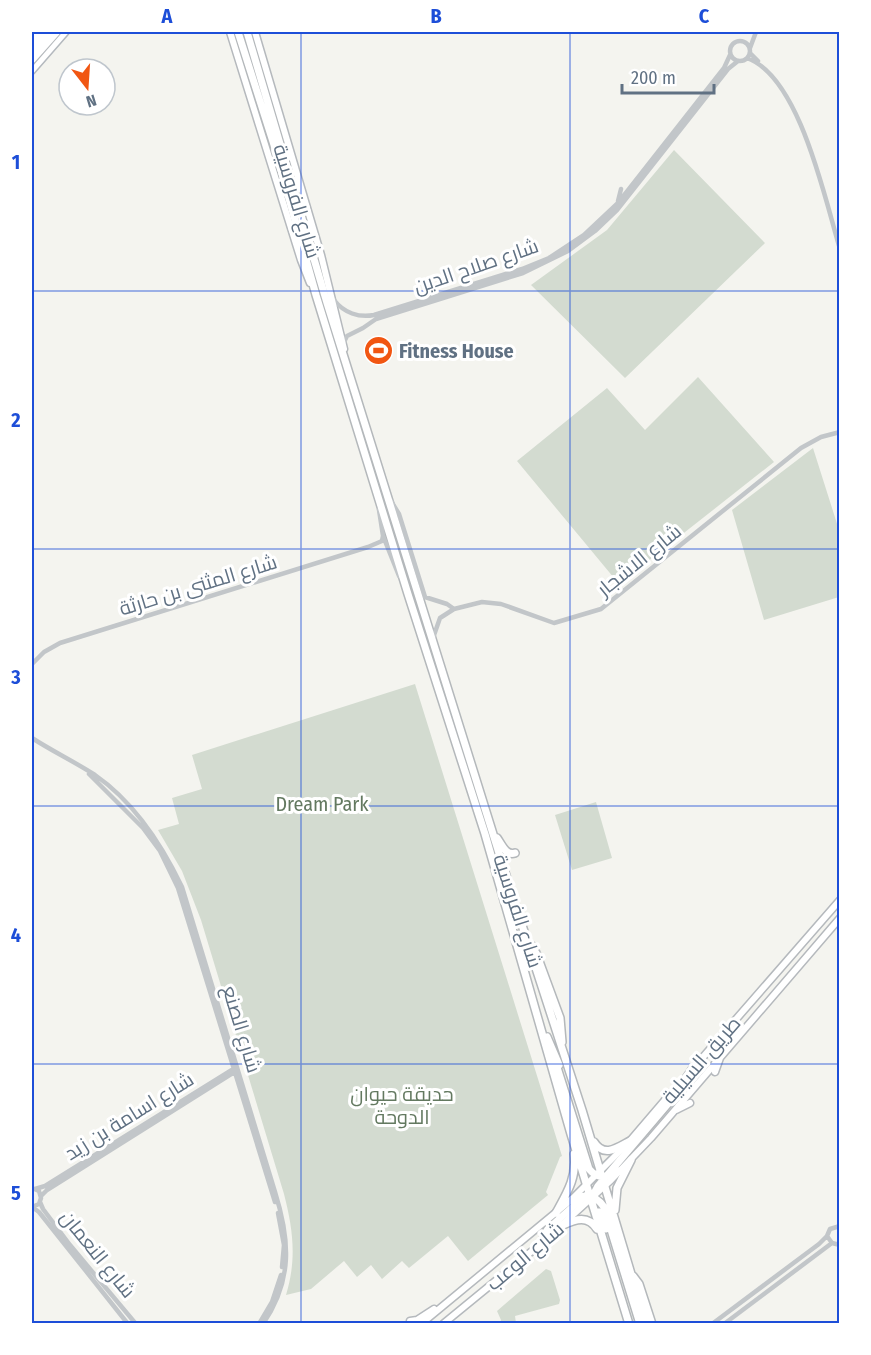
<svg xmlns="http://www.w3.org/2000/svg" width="871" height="1355" font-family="'Fira Sans Condensed',Cairo,sans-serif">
<rect width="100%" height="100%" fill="#f4f4ef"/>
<path fill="#d3dbd0" d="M674,150L765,243L625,378L531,285L607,230Z
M698,377L774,462L619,584L517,461L607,388L645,430Z
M813,448L839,530V597L764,620L732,510Z
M415,684L562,1156L560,1157L546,1192L548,1195L468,1261L448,1236L409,1268L402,1261L382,1279L371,1265L357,1277L344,1261L311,1289L286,1295C297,1259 293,1229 284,1194L201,920L182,871L158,830L179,824L172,798L202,789L192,755Z
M596,802L612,858L572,870L555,815Z
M546,1269L551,1271L560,1300L559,1304L515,1316L516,1323H500L501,1320L497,1311Z"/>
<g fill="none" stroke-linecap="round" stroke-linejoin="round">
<defs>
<path id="secondary" d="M32,71L66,32"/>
<path id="primary" d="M230,32L301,260L310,283
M255,32L321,255L344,349
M690,1072L840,900
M715,1072L720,1058
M676,1110L690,1103
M410,1321L417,1320L434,1309
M421,1324L571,1200L630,1141L677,1086
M443,1324L543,1242L611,1180L651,1138L840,918"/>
<path id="trunk" d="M238,32L274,145L316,295L408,594L485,834L571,1134L629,1324
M247,32L327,303L508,882L582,1110L646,1324
M497,838C502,845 506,856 515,853
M531,945L536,953L560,1018L562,1042
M547,1037L559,1065
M555,1061L589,1169C598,1180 608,1178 619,1171
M594,1142C604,1158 617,1148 630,1141
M591,1199L598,1186L672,1099L693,1068
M571,1200C584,1194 595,1194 604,1207L640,1324
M615,1210L617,1188L631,1160
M556,1213C567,1193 577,1178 574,1154
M596,1216L597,1212H600L606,1229
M563,1225C576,1219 588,1215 597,1229
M543,1242L544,1235L548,1229L585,1196
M633,1276L639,1284L652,1324"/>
<path id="motorway" d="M32,38L37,32
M32,50L47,32
M32,59L56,32"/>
</defs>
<use href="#secondary" stroke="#b4b9be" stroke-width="8"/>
<use href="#primary" stroke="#b5b9bd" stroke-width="9"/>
<use href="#trunk" stroke="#b4b8bb" stroke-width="10"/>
<use href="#motorway" stroke="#b4b8bb" stroke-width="10"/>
<path stroke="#c2c6c9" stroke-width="4.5" d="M730 51a10 10 0 1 1 20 0a10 10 0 1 1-20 0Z
M750,48L756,32
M750,53L758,61
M747,58C800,77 825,200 840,249
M618,201L621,189
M334,300C344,313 359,318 374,315L522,269L549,258L584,235L618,203L724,68L730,55
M344,342L347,336L363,328L376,319L523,273L568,251L595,231L617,210L728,69L738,61
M391,501L399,514L425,597L447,604L454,609
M379,510L383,536L399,576
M433,638L440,618L454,609L482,602L501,604L554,623L601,609L801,448L821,437L840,432
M32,664L44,652L60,643L368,547L382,541L383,536
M32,738C52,751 75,762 95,775C134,802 162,845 182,887L275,1192C290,1240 293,1280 263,1324
M89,774L143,828L160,851L178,888L275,1202
M32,1188L39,1191L41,1198L39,1204L32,1207
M35,1189L45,1186L235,1068
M41,1196L47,1190L236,1071
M40,1202L43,1209L70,1245L136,1324
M32,1207L39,1212L128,1324
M278,1213L284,1245L282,1267
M840,1226L830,1229L827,1236L832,1243L840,1245
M259,1324L272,1302L281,1275
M712,1324L819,1244L827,1236
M724,1324L832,1243"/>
<use href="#secondary" stroke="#fff" stroke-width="5"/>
<use href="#primary" stroke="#fff" stroke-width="6"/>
<use href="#trunk" stroke="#fff" stroke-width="7"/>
<use href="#motorway" stroke="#fff" stroke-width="8"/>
</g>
<path fill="none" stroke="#1d4ed8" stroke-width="1.5" stroke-opacity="0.55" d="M301,32V1324M570,32V1324M32,291H840M32,549H840M32,806H840M32,1064H840"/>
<defs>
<symbol id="stadium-disc" viewBox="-11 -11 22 22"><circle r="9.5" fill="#f15612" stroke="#fff"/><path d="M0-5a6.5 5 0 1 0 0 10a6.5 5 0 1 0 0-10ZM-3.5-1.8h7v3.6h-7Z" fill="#fff"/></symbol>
</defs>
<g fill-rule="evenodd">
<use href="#stadium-disc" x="362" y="334" width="33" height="33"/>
</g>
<g text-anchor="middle" stroke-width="6" stroke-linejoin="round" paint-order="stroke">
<g font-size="20" fill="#607183" stroke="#fff">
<text transform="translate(297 201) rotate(73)" y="7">شارع الفروسية</text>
<text transform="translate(476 266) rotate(-19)" y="7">شارع صلاح الدين</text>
<text transform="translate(639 560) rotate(-39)" y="7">شارع الاشجار</text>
<text transform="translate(198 585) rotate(-17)" y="7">شارع المثنى بن حارثة</text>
<text transform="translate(518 911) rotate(72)" y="7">شارع الفروسية</text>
<text transform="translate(242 1029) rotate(73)" y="7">شارع الصنع</text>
<text transform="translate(701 1060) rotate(-49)" y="7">طريق السيلية</text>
<text transform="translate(129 1116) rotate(-32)" y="7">شارع اسامة بن زيد</text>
<text transform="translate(98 1254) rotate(51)" y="7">شارع النعمان</text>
<text transform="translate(525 1256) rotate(-40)" y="7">شارع الوعب</text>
</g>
<g font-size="20" font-weight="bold" fill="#607183" stroke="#fff" text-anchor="start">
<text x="399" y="358">Fitness House</text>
</g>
<g font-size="20" fill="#637960" stroke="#fff">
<text x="322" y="811">Dream Park</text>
<text x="402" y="1101">حديقة حيوان<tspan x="402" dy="23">الدوحة</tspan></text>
</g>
</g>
<rect width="871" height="1355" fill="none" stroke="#ffffff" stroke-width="66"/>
<g transform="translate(87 87) rotate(163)"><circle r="28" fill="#ffffff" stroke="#bfc6cd" stroke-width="1.5"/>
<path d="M0-4.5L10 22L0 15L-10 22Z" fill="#f15612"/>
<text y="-9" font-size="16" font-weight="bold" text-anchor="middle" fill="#607183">N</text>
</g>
<path d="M622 84v9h92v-9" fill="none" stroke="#607183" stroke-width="3"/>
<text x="631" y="84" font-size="18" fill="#607183" stroke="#ffffff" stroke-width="4.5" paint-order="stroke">200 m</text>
<rect x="33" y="33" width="805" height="1289" fill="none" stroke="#1d4ed8" stroke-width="2"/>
<g font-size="20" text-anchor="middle" font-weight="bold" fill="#1d4ed8">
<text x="167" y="23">A</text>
<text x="436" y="23">B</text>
<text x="704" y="23">C</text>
<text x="16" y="169">1</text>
<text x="16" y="427">2</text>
<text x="16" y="684">3</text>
<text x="16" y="942">4</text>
<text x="16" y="1200">5</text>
</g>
</svg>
